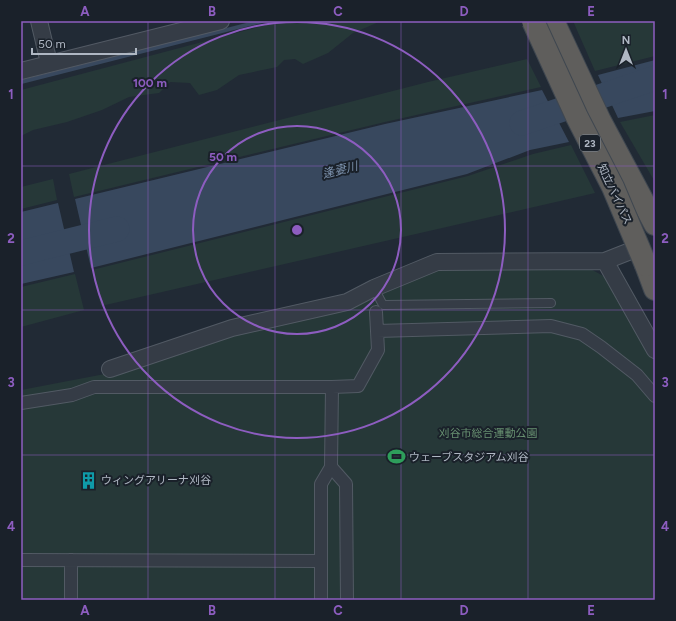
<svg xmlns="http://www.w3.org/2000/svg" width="676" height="621" font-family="Figtree,'Noto Sans JP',sans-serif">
<rect width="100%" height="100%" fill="#212a35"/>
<path fill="#263838" d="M281,21H381L353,33L328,53L303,64L295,59L284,60L277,67L239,75L217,90L199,95L190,83L170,82L159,93L129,97L102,110L67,122L33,130L21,136V90Z
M573,21H655V56L595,71Z
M527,59L541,87L385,122L74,197L69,174L428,82Z
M655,115V182L620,122Z
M571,145L595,193L101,306L92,270L468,176L533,154Z
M53,179L57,200L21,209V187Z
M585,266L609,279L644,343L655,359V600H21V390L110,373L437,268Z
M75,274L84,310L21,327V287Z"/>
<path fill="#38485e" d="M655,60V111L618,118L598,75Z
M542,90L569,142L530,150L467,174L91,268L75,199L385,124Z
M58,203L74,272L21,284V212Z"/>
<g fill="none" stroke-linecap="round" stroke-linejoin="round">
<path stroke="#38485e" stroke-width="4" d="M21,82L262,21"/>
<path stroke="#38485e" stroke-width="25" d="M522,123L655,78
M21,253L117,229"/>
<path stroke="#363f4a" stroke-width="16" stroke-dasharray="16 8" stroke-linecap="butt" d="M633,250L655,241"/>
<defs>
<path id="service" d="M374,288L383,305L551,303"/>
<path id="pedestrian" d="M377,331L551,326L582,334L601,347L637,375L655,396
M21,403L72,395L94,387H332
M331,467L346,484L347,600
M21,560L321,561
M71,600V560
M321,600V484L331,467L332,387L358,386L378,350L376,312"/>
<path id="minor" d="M39,21L49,63
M21,71L221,21
M605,261L655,350
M110,369L232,328L347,302L374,288L437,262L605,261L633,250"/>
<path id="trunk" d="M553,21L600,121L655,224
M646,265L655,289"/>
</defs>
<use href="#service" stroke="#525a64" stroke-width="10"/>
<use href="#pedestrian" stroke="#525a64" stroke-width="14"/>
<use href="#minor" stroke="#525a64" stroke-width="18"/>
<use href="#trunk" stroke="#3f4750" stroke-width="24"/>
<use href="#service" stroke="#353c46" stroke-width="8"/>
<use href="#pedestrian" stroke="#353c46" stroke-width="12"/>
<use href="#minor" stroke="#353c46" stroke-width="16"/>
<use href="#trunk" stroke="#5f5e5c" stroke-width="22"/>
<defs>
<path id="trunk-bridge" d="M533,21L577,117L613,187L646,265"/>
</defs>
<use href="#trunk-bridge" stroke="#3f4750" stroke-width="24" stroke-linecap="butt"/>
<use href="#trunk-bridge" stroke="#5f5e5c" stroke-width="22"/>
</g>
<path fill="none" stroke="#8d5dc0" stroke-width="1" stroke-opacity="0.55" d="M148,21V600M275,21V600M401,21V600M528,21V600M21,166H655M21,310H655M21,455H655"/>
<g fill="none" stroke="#8d5dc0" stroke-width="2">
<circle cx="297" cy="230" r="104"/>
<circle cx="297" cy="230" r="208"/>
</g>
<defs>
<symbol id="stadium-bare" viewBox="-9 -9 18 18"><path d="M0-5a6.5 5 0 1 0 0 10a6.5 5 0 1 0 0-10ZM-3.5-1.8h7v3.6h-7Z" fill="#2e9e5b" stroke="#1a212a" stroke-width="2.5" paint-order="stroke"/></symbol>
<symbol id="building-bare" viewBox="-9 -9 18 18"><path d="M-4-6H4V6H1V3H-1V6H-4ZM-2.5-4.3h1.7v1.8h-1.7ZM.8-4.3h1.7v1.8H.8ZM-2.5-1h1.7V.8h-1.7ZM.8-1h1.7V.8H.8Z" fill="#0f9aa8" stroke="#1a212a" stroke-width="2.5" paint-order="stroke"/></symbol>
</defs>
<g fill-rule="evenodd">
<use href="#stadium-bare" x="384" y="444" width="25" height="25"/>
<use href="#building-bare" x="76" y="468" width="25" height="25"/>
</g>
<g text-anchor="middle" stroke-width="4" stroke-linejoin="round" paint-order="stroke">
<rect fill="#1a212a" stroke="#828a95" stroke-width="1" x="580" y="135" width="20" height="16" rx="3"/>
<g font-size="10" font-weight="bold" fill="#afb7c3">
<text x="590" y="147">23</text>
</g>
<g font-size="11" fill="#afb7c3" stroke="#1a212a">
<text transform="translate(615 194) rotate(65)" y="4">知立バイパス</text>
</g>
<g font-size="11" fill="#689171" stroke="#1a212a">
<text x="488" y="437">刈谷市総合運動公園</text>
</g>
<g font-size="11" fill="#afb7c3" stroke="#1a212a" text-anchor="start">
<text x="409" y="461">ウェーブスタジアム刈谷</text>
<text x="101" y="484">ウィングアリーナ刈谷</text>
</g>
<g font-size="12" font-style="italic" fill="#798ea9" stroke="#1a212a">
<text transform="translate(340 170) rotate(-14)" y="4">逢妻川</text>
</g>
</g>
<circle cx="297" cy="230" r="6" fill="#8d5dc0" stroke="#1a212a" stroke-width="2"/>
<g font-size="12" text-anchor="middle" font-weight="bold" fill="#8d5dc0" stroke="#1a212a" stroke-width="4" stroke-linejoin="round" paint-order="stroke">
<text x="150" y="87">100 m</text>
<text x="223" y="161">50 m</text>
</g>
<rect width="676" height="621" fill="none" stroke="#1a212a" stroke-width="44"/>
<g transform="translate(626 50)" stroke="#1a212a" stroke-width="3" paint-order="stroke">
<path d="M0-3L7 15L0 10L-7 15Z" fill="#afb7c3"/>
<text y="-6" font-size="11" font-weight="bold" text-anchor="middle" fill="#afb7c3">N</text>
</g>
<path d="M32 48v6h104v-6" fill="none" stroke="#afb7c3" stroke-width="2"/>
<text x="38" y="48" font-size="12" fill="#afb7c3" stroke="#1a212a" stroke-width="3" paint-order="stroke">50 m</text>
<rect x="22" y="22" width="632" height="577" fill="none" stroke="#8d5dc0" stroke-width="1.5"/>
<g font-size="13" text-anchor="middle" font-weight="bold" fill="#8d5dc0">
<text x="85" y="16">A</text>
<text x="212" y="16">B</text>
<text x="338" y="16">C</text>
<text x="464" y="16">D</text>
<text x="591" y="16">E</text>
<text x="11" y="99">1</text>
<text x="665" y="99">1</text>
<text x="11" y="243">2</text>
<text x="665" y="243">2</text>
<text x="11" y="387">3</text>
<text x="665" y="387">3</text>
<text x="11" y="531">4</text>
<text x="665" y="531">4</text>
<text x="85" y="615">A</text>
<text x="212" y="615">B</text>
<text x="338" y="615">C</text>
<text x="464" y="615">D</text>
<text x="591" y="615">E</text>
</g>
</svg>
